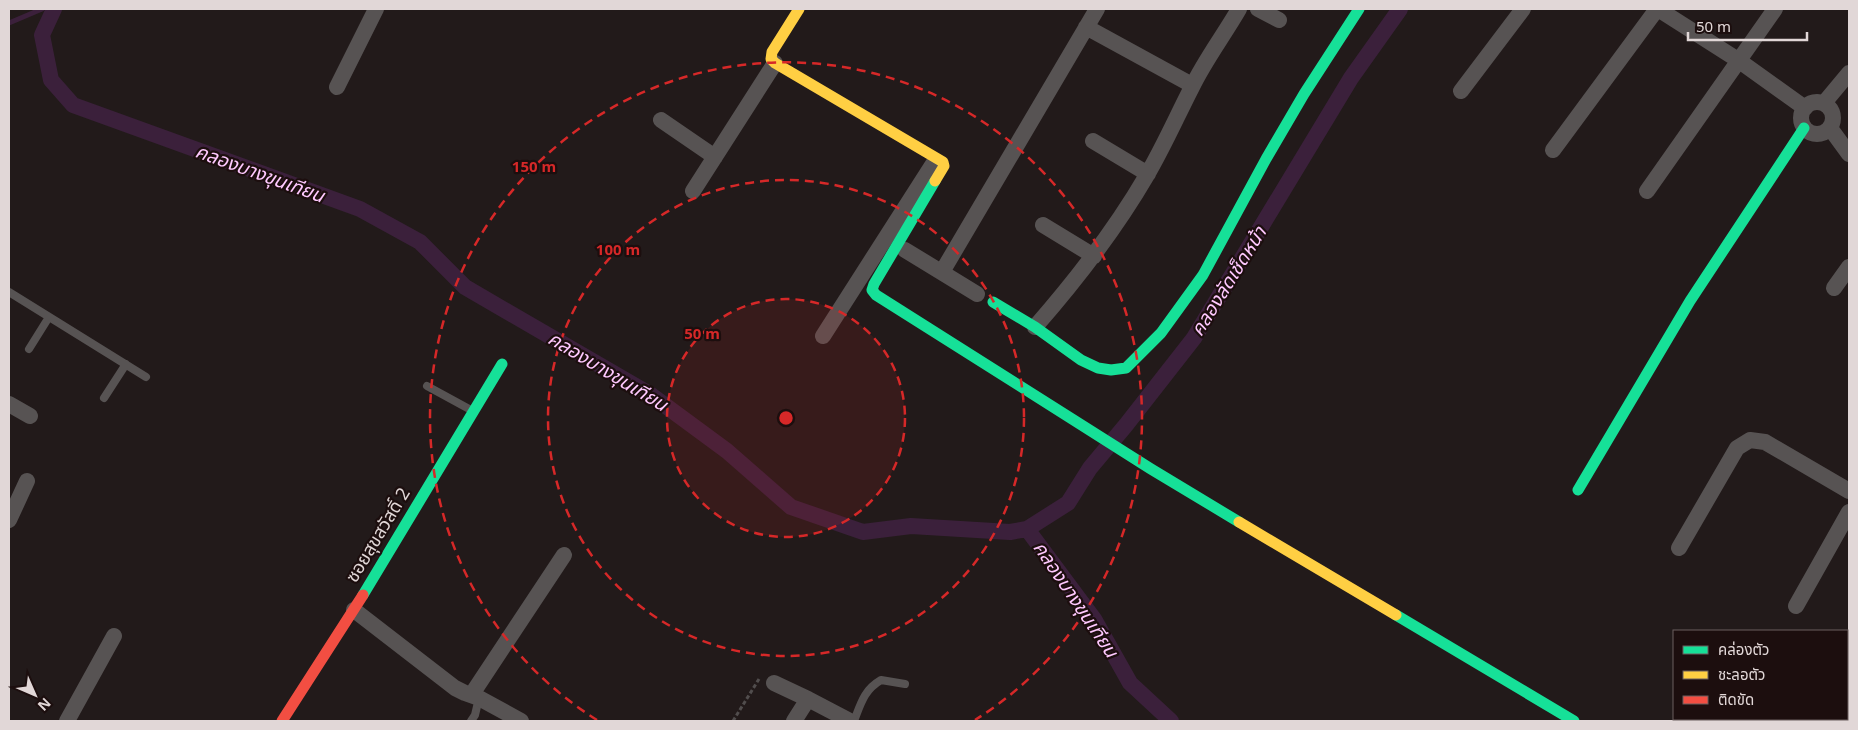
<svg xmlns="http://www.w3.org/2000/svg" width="1858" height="730" font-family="'Noto Sans','Noto Sans Thai',sans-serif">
<rect width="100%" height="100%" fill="#221a1a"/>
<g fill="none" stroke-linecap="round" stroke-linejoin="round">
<path stroke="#3b203b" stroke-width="5" d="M9,23L42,9"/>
<path stroke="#3b203b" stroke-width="16" d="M54,9L42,35L51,80L73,105L360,209L420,242L465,287L651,395L727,451L791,507L863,532L911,526L1010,532L1027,529L1068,503L1090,468L1126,425L1194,338L1351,78L1400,9
M1027,529L1094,619L1130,683L1171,721"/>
<path stroke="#514d4d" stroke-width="3" stroke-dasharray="4 2.5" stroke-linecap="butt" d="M733,721L759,679"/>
<path stroke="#575353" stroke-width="8" d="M9,292L146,377
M29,349L49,317
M427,386L471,410
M104,398L126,364
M471,721L475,715L479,698
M854,721C861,703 864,690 881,680L905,684"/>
<path stroke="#575353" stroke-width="16" d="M1258,9L1279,20
M1658,9L1738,60L1805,108
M1086,27L1192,85
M337,87L376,9
M1461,91L1523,9
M1801 118a16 16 0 1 1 32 0a16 16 0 1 1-32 0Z
M1824,103L1849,73
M661,120L715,157
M1830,128L1849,154
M1093,141L1148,174
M1553,150L1657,9
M693,191L775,63
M1647,191L1775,9
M1043,225L1094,256
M905,250L977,294
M942,272L1097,9
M1834,288L1849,267
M1035,327C1077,279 1115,230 1147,175C1164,146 1177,116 1192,87C1205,60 1224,35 1239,9
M823,336L933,164
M9,404L30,416
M9,520L27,481
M1679,548L1737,448L1750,440L1765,442L1849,491
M1796,606L1849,512
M354,610L455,688L465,693L479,698L521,721
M774,683L808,699
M472,694L564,555
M67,721L114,636
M794,721L808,699L850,721"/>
<path stroke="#16e098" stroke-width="11" d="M935,181L874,284L872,290L876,295L1151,469L1239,522
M993,302L1035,327L1081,360L1098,368L1111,370L1126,368L1161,333L1203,275L1266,159L1304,94L1359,9
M1578,490L1690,301L1804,128
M363,595L502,364
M1396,615L1574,721"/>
<path stroke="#ffcf43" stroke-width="11" d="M799,9L772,52L771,59L775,63L943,162L944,166L935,181
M1239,522L1396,615"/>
<path stroke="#f24e42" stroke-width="11" d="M282,721L363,595"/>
</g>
<circle cx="786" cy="418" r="119" fill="#d62828" fill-opacity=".12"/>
<g fill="none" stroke="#d62828" stroke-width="2.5" stroke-dasharray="9 6">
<circle cx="786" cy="418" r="119"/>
<circle cx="786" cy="418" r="238"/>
<path d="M597 720A356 356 0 1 1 975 720"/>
</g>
<g text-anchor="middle" stroke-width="4.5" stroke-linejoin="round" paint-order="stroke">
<g font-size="18" fill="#e1d7d7" stroke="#1c0e0e">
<text transform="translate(378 535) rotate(-59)" y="6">ซอยสุขสวัสดิ์ 2</text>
</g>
<g font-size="19" font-style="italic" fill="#ffc9ff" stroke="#1c0e0e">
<text transform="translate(260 173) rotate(20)" y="7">คลองบางขุนเทียน</text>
<text transform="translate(1228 281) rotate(-58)" y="7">คลองลัดเช็ดหน้า</text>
<text transform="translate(608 371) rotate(31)" y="7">คลองบางขุนเทียน</text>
<text transform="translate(1076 599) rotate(56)" y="7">คลองบางขุนเทียน</text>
</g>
</g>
<circle cx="786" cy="418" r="8" fill="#d62828" stroke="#1c0e0e" stroke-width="2.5"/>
<g font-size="15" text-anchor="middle" font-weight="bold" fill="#d62828" stroke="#1c0e0e" stroke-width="4.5" stroke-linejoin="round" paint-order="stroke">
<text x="534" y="172">150 m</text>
<text x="618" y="255">100 m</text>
<text x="702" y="339">50 m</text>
</g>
<rect width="1858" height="730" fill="none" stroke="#e1d7d7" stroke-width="20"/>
<rect x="1673" y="630" width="175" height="90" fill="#1c0e0e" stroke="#6b5e5e"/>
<rect x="1683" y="646" width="25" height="8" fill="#16e098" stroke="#6b5e5e"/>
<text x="1718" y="655" font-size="15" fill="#e1d7d7">คล่องตัว</text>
<rect x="1683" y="671" width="25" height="8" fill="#ffcf43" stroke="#6b5e5e"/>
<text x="1718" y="680" font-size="15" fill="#e1d7d7">ชะลอตัว</text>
<rect x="1683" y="696" width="25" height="8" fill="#f24e42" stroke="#6b5e5e"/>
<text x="1718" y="705" font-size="15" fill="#e1d7d7">ติดขัด</text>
<g transform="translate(35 695) rotate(135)" stroke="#1c0e0e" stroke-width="4" paint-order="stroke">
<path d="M0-4L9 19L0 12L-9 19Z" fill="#e1d7d7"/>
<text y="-8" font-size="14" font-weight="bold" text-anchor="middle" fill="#e1d7d7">N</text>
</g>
<path d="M1688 32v8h119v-8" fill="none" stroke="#e1d7d7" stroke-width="2.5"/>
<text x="1696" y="32" font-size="15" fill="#e1d7d7" stroke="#1c0e0e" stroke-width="4" paint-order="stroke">50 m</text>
</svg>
